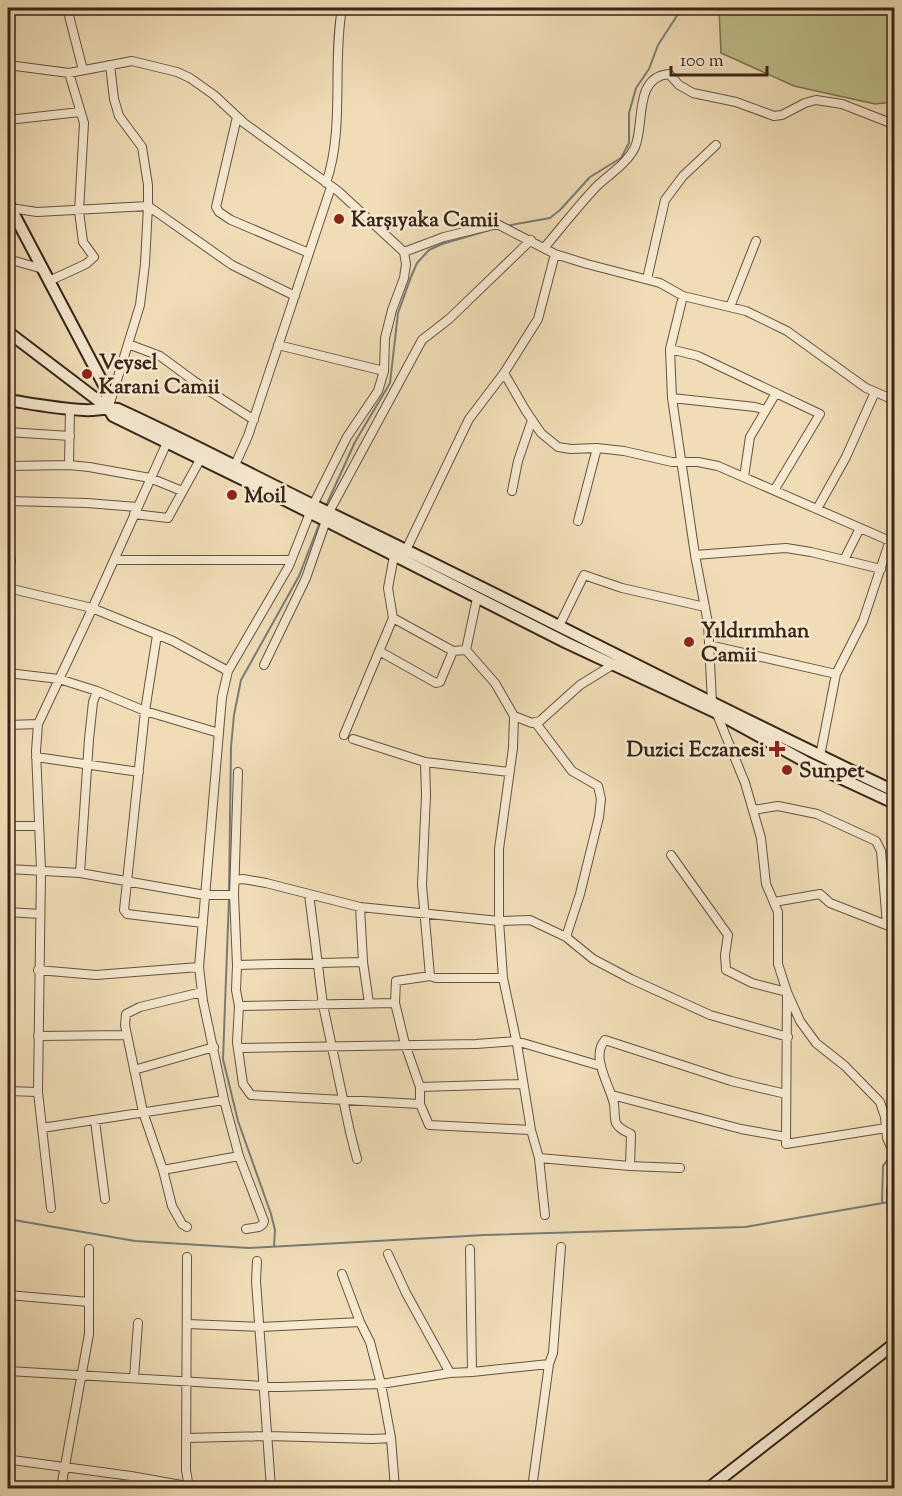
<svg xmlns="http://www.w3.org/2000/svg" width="902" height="1496" font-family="'Sorts Mill Goudy',serif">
<rect width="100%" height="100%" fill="#f0ddb6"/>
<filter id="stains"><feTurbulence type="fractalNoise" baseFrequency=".00333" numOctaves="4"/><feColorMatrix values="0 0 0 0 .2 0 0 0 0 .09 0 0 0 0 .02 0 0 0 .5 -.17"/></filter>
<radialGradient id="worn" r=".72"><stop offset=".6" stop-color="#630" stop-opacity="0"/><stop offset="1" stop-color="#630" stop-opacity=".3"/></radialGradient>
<path fill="#bebf8b" stroke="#7b7152" stroke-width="1.5" d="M719,8H894V102L875,104L794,86L721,53Z"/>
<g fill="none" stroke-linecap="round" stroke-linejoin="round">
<path stroke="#767d79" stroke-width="2" d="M505,226L550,218L560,210L590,177L621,158L629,143V113L636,88L649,69L658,45L682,8
M325,508L355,442L390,383L398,313L411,277L417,263L429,250L442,244L500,227
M229,892L231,747L234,715L241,680L299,576L320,522
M229,898L223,1059L238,1121L271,1214L275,1230L274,1246
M882,1202L883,1166L893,1152
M8,1219L135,1241L249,1248L485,1235L745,1227L889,1202"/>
<defs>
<path id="street" d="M67,8L83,70
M8,65L69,73L132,61L177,72L190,78L214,95L244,123L338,191L404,252L406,264L404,278L392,310L385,338L384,371L378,391L347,437L313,505L289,566L228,671L222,697L199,967L203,1001L224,1100L239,1156L264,1221L263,1224L259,1227L246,1229
M237,117L216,207L219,212L231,220L309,253
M8,120L80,112
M326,183C345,129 332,64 342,8
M8,219L10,208L37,212L148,206L232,265L295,296
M544,248C561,228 578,206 596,187C608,175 627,164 635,147C645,125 633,77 669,74L679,85L693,93L736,102L774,116L782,115L805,103L816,100L842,104L888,122L894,127
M404,252L444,237L497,224L555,254L587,264L660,283L683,296L746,311L787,331L866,388L894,400
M8,259L43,269
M647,279L665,200L683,176L716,145
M49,281L86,264L94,257L83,242L79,211L84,123L69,73
M683,296L670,349L672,398L695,555L708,623L712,702L745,783L761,838L766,884L778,912V964L787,992L800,1021L816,1043L845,1066L880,1102L885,1117L887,1138L891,1147L894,1149
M730,307L756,241
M128,344L160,356L194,381L254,420
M278,345L384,371
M670,349L698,356L820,414L775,489
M504,373L526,411L541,433L558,447L571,449L597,448L624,451L672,462H698L718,466L890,541
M672,398L755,407L765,410
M109,406L140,305L145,264L148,206V185L142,147L119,116L114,99L110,65
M8,432L70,436
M69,465L70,409
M235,465L248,436L331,187
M8,466L69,465L89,467L150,478L182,491
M744,477L750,437L776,393
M512,491L518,461L532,420
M8,501L87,503L137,507
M817,509L846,457L875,392
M134,514L168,518L201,458
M578,521L597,448
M406,550L469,419L504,373L538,319L555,254
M695,555L786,548L811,552L881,569
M114,560H291
M844,560L860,528
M8,570L11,561
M8,588L92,608L173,641L228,671
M393,618L453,651L466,650L495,683L514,716L513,748L499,849V921L503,978L517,1044L531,1130L539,1158L545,1215
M559,626L584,575L622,588L705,607
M157,635L145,711L124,910L127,914L203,923
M709,645L836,674
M466,650L477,598
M379,651L436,683L440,682L453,651
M264,665L306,578L329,512L422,340L449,319L531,240
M8,673L59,679L97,691L145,711L219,733
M514,716L532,723L540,721L580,685L614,664
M535,722L572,771L598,786L601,799L599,817L580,894L566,937
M8,725L38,724
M344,735L393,618L388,588L394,556
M353,739L425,762L509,772
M820,756L836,674L863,621L894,528
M36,757L139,772
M425,762L426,795L422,885L430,976
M238,772L234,895L237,965L236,990L239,1006L237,1042L243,1084L251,1095L420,1104
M753,810L778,806L817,814L876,841L881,851L887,925
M8,826H39
M671,855L728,935L725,955L726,970L752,983L787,992L786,1144L886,1128
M8,869L80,873L205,895H234
M80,873L89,739L93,702L97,691
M235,880L243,879L266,883L360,907L499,921L530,920L566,937L593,959L631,979L710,1015L788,1037
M309,894L323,1005L350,1132L357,1159
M774,902L820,894L830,903L894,928
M360,907L363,962L369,1003
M8,912L40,914
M237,965L363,962
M38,970L96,975L199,967
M503,978H436L430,976L396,981L395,1003L405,1044L420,1087V1104L429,1125L531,1130
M239,1006L395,1003
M38,1036L126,1035
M239,1048L476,1044L516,1041L601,1066
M134,1070L214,1047
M420,1087L522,1084
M8,1091L38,1092
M612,1095L741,1129L786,1137
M95,1121L105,1199
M42,1128L224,1100
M539,1158L630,1166L680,1168
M630,1166L631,1134C625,1131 619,1129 616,1123C614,1117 615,1110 614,1104C610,1085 590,1057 605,1040L731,1081L786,1094
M163,1170L239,1156
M894,1178L891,1190L894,1280
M51,1208L38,1092L41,870L36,751L38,724L87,620L169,438
M187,1227L182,1224L172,1206L163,1170L143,1112L125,1025L126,1014L140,1007L202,992
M470,1249L472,1372L549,1364
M388,1254L406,1293L450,1373
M187,1257L186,1470L189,1488
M257,1261L256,1281L271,1488
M342,1274L360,1322L370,1342L381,1384L391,1438L395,1488
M8,1295L89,1302
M187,1324L261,1327L360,1322
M8,1371L281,1387L381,1384L450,1373L472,1372
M134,1378L138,1323
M186,1438L268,1436L373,1439L391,1438
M12,1460L131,1476L198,1488
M61,1488L89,1334V1249
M129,1488L131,1476
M532,1488L549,1364L553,1353L561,1247"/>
<path id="secondary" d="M8,203L106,389L108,408
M8,332L108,408L113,416L289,502L567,643L717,713L806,762L894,803
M8,400C33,404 59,409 84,410C96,411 106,407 118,409C184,439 248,473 313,505C508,598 699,699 894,791
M709,1488L894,1344"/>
</defs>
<use href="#street" stroke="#665240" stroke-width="10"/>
<use href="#secondary" stroke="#382318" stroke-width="14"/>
<use href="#street" stroke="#f5e9d0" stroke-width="8"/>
<use href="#secondary" stroke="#f5e9d0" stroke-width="10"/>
</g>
<g fill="#8f2418" stroke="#f5e9d0" stroke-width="2">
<circle cx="339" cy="219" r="6"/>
<circle cx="87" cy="374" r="6"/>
<circle cx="232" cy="495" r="6"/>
<circle cx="689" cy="642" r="6"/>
<path d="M774 740h6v6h6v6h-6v6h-6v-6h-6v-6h6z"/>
<circle cx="787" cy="770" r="6"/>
</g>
<g text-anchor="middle" stroke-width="5" stroke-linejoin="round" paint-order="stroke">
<g font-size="21" font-weight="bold" fill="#382318" stroke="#f5e9d0" text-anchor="start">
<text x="351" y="226">Karşıyaka Camii</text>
<text x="99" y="369">Veysel<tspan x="99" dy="24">Karani Camii</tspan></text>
<text x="244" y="502">Moil</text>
<text x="701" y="637">Yıldırımhan<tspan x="701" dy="24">Camii</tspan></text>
<text x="765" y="756" text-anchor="end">Duzici Eczanesi</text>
<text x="799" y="777">Sunpet</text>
</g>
</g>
<rect width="902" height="1496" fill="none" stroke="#f0ddb6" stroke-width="30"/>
<rect x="9" y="9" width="884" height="1478" fill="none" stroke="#382318" stroke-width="3"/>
<rect x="15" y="15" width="872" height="1466" fill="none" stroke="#382318" stroke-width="1.5"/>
<path d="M671 66v9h96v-9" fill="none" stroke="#382318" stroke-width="3"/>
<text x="680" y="66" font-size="18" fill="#382318" stroke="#f5e9d0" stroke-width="4.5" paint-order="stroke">100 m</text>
<rect width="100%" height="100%" filter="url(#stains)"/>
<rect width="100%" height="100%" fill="url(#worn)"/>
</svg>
